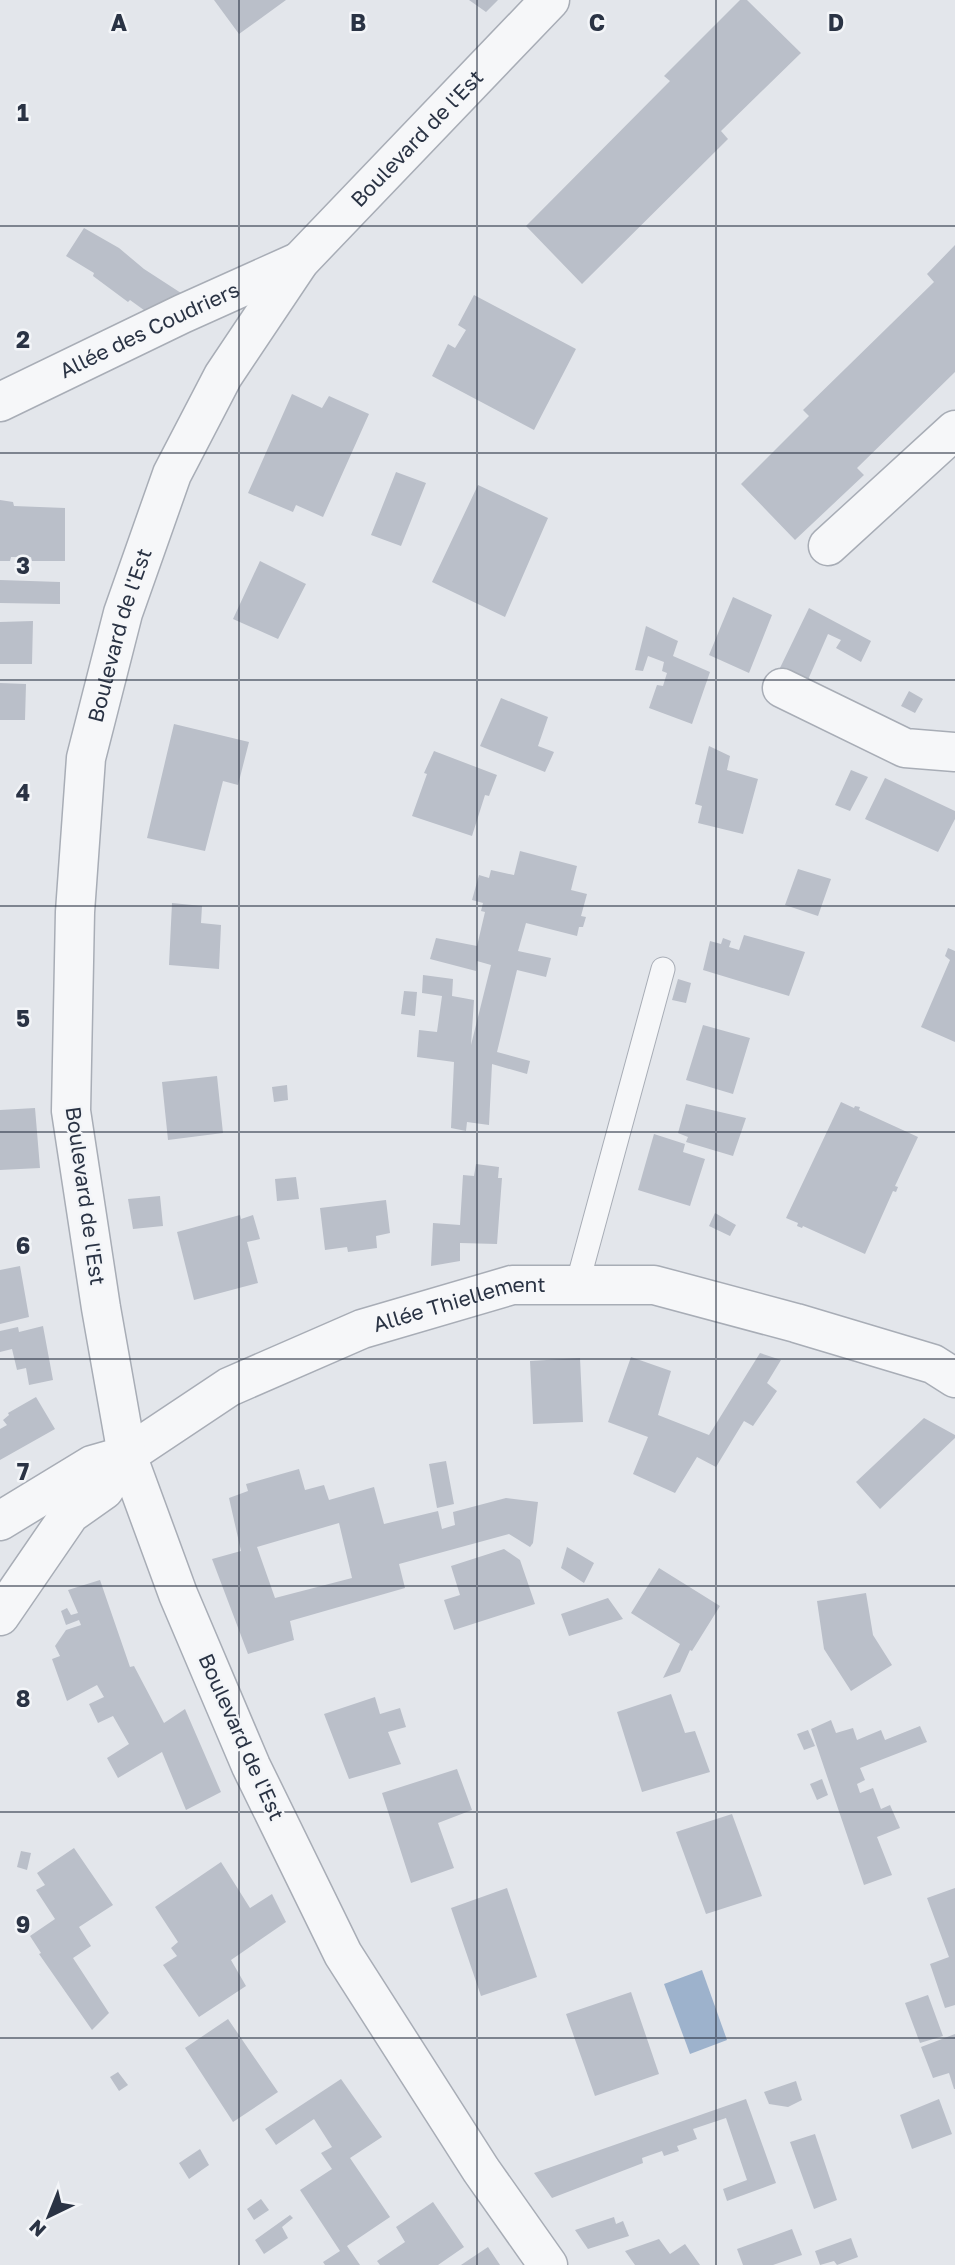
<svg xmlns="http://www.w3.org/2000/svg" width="955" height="2265" font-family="'Golos Text',sans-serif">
<rect width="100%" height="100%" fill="#e3e6eb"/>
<path fill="#9db2cc" d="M702,1970L727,2040L690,2054L664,1984Z"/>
<path fill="#babfc9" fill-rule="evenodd" d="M214,0H286L239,34Z
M469,0H498L486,12Z
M740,0H747L801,53L721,131L728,139L582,284L526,226L670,81L664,76Z
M84,228L119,248L144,269L181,293L183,296L148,313L130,300L128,302L93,276L94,273L66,256Z
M955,245V372L857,468L864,475L795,540L741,484L809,416L803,410L934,282L927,274Z
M474,295L576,349L534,430L432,376L448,344L455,348L466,330L458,325Z
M292,394L322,408L329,396L369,414L323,517L296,505L293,512L248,493Z
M396,472L426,483L401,546L371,535Z
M478,485L548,518L505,617L432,582Z
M0,500L13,502L14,506L65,508V561H32L31,557H11L10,561H0Z
M260,561L306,584L278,639L233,619Z
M0,580L60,582V604L0,603Z
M733,597L772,615L749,673L709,655Z
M809,608L871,641L861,662L836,648L841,640L828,634L807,682L779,670Z
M33,621L32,664H0V622Z
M646,626L678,641L673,656L710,672L692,724L649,708L657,685L663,686L667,673L662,671L664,662L648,656L643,671L635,670Z
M0,683L26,684L25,720H0Z
M909,691L923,699L915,713L901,706Z
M501,698L548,717L538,746L554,752L545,772L480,746Z
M174,724L249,742L238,785L223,781L205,851L147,838Z
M709,746L730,756L727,770L758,779L743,834L698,823L702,806L695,804Z
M434,751L497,775L489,796L485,795L472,836L412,816L427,774L424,773Z
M851,770L868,777L850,811L835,805Z
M885,778L955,811V819L938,852L865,819Z
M520,851L577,866L571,890L587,894L581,916L586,917L583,927H579L577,936L526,923L518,951L551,958L546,977L517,970L497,1052L530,1061L527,1074L492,1064L489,1125L467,1122L466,1131L451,1128L454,1062L417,1057L419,1030L437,1032L442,996L422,993L423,975L453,979L452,996L474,1000L471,1045L491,965L477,961L476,971L430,959L436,938L477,946L485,912L481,911L483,903L472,900L479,875L489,878L491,870L514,875Z
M798,869L831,879L818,916L785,905Z
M172,903L202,906L201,923L221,925L219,969L169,965Z
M744,935L805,952L789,996L703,970L710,941L721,944L723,938L731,941L729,947L739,950Z
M948,948L955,951V1042L921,1027L950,960L945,956Z
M678,979L691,983L686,1003L672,1000Z
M404,991L417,992L415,1016L401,1014Z
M703,1025L750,1038L733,1094L686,1080Z
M217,1076L223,1133L168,1140L162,1082Z
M287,1085L288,1100L274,1102L272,1087Z
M841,1102L854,1108L855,1106L860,1107L859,1110L918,1137L895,1186L898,1187L896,1192L893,1191L865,1254L803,1226L802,1228L797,1226L798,1223L786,1218Z
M686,1104L746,1118L733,1156L686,1142L688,1137L678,1133Z
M35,1108L40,1168L0,1170V1110Z
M654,1134L685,1144L683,1152L705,1159L690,1206L638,1190Z
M476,1164L499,1167L498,1178H502L497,1244L460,1243V1261L431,1266L433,1223L460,1225L463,1175L474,1176Z
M296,1177L299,1199L277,1201L275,1179Z
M160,1196L163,1226L133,1229L128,1199Z
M386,1200L390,1233L376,1236L377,1248L348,1252L347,1247L325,1250L320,1208Z
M715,1213L736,1225L730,1236L709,1226Z
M240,1215L241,1219L253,1215L260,1239L247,1242L258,1283L194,1300L177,1232Z
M20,1266L29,1317L0,1324V1270Z
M43,1326L53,1380L29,1385L26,1368L17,1370L12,1349L0,1352V1331L18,1327L19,1332Z
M760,1353L781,1360L767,1383L777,1391L753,1426L744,1421L716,1467L697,1457L675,1493L633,1474L648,1437L608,1422L631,1357L671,1371L658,1415L709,1435Z
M580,1358L583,1422L533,1424L530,1361Z
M36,1397L55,1429L0,1460V1429L7,1425L3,1420L9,1415L8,1413Z
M924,1418L955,1435V1438L880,1509L856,1482Z
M446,1461L454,1504L437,1508L429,1464Z
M299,1469L305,1490L324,1485L329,1500L374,1487L384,1524L438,1511L442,1529L455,1525L453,1512L506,1498L538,1502L533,1543L530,1547L509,1534L399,1564L405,1588L290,1621L294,1640L248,1654L212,1559L241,1551L229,1498L248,1491L246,1484ZM339,1523L352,1578L275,1598L257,1547Z
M567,1547L594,1563L584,1583L561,1568Z
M504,1549L520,1560L535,1604L454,1630L444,1600L460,1595L451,1566Z
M659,1568L720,1606L692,1651L690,1650L680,1672L663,1678L680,1644L631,1613Z
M100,1580L130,1667L134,1666L164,1723L185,1709L221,1792L186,1810L162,1752L118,1778L107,1758L129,1744L113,1716L98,1723L89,1704L104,1697L97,1685L67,1701L52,1659L60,1656L55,1646L66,1630L81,1625L79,1620L66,1625L61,1611L67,1608L71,1615L78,1613L68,1590Z
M866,1593L873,1635L892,1665L851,1691L824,1649L817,1601Z
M608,1598L623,1619L569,1636L561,1614Z
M671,1694L685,1733L695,1731L710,1772L642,1792L617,1712Z
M375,1697L380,1714L400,1708L406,1727L388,1732L401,1764L349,1779L324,1714Z
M831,1720L836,1733L853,1728L857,1740L881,1730L885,1740L920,1726L927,1742L860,1768L865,1780L857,1784L860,1793L873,1788L881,1809L890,1805L900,1828L877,1837L892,1875L864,1885L811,1729Z
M808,1730L815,1746L804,1750L797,1734Z
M457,1769L472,1810L438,1823L454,1868L411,1883L382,1793Z
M822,1779L828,1795L817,1800L810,1784Z
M732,1814L762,1896L706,1914L676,1832Z
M74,1848L113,1905L79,1927L91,1946L73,1958L109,2013L92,2030L39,1954L41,1953L30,1936L55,1919L36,1890L45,1885L37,1873Z
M21,1851L31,1853L27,1870L17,1867Z
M221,1862L250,1908L272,1894L286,1922L231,1960L246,1986L199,2017L163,1965L177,1956L171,1948L178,1942L155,1907Z
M507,1888L537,1977L481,1996L451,1908Z
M955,1888V2005L945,2008L930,1964L949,1957L927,1898Z
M631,1992L659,2074L595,2096L566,2014Z
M928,1995L943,2036L920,2043L905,2003Z
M228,2019L278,2092L233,2122L185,2048Z
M955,2034V2089H954L949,2073L933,2078L921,2047Z
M118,2072L128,2085L119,2091L110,2077Z
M341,2079L382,2137L350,2158L390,2217L347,2246L360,2265H325L323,2262L340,2251L300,2190L332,2169L321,2153L332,2147L314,2119L276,2145L265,2129Z
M796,2081L802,2100L788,2107L769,2104L764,2092Z
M746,2099L776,2183L727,2201L723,2189L747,2180L726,2118L693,2129L697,2139L677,2146L679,2151L664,2156L662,2151L642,2158L643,2163L552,2198L534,2173Z
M939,2099L952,2134L912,2149L900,2115Z
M815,2134L837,2200L814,2209L790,2142Z
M200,2149L209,2165L189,2179L179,2163Z
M261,2199L269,2210L254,2220L247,2209Z
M433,2202L464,2247L438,2265H380L377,2261L405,2242L396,2227Z
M290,2215L293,2218L282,2227L288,2238L264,2254L255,2240Z
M614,2217L616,2224L623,2221L629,2236L588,2249L575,2230Z
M792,2229L802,2255L773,2265H743L737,2249Z
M851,2238L858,2257L837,2265L834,2261L820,2265L815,2251Z
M659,2239L670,2254L685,2244L700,2265H635L625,2251Z
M488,2247L500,2265H461Z"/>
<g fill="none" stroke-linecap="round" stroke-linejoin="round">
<defs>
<path id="service" d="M577,1285L663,969"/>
<g id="minor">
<path id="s1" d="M0,402L182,314L300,261"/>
<path d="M828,546L955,430"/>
<path d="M782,688L905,748L955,752"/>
<path id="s2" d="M0,1521L92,1465L127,1455L229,1387L362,1329L512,1285H654L796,1323L933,1364L955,1378"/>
<path d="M0,1616L70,1514L104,1490L127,1455"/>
</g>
<g id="tertiary">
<path id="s3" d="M548,2265L481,2170L343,1954L251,1766L178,1594L127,1455L101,1308L71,1111L75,912L86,758L123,613L172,474L223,376L300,261L550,0"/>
</g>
</defs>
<use href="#service" stroke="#a8adb6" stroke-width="25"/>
<use href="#minor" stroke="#a8adb6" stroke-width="41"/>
<use href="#tertiary" stroke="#a8adb6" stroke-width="41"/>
<use href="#service" stroke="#f6f7f9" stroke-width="23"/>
<use href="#minor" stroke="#f6f7f9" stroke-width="38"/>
<use href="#tertiary" stroke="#f6f7f9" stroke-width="38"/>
</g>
<path fill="none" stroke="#2a3344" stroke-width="2" stroke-opacity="0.55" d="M239,0V2265M477,0V2265M716,0V2265M0,226H955M0,453H955M0,680H955M0,906H955M0,1132H955M0,1359H955M0,1586H955M0,1812H955M0,2038H955"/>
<g text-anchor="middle" stroke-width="5" stroke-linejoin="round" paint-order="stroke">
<g font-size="21" fill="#2a3344" stroke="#f3f5f8">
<text dy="7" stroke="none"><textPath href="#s3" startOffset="2334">Boulevard de l'Est</textPath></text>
<text dy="7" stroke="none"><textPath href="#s1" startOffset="166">Allée des Coudriers</textPath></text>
<text dy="7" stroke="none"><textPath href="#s3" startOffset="1746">Boulevard de l'Est</textPath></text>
<text transform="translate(85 1196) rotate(82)" y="7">Boulevard de l'Est</text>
<text dy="7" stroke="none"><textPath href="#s2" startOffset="513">Allée Thiellement</textPath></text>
<text transform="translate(241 1737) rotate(66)" y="7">Boulevard de l'Est</text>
</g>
</g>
<g font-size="23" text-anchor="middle" font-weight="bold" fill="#2a3344" stroke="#f3f5f8" stroke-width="5" stroke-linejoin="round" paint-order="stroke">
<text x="119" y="31">A</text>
<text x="358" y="31">B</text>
<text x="597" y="31">C</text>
<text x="836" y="31">D</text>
<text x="23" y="121">1</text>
<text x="23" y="348">2</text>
<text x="23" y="574">3</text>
<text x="23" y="801">4</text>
<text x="23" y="1027">5</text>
<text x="23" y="1254">6</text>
<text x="23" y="1480">7</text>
<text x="23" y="1707">8</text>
<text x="23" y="1933">9</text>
</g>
<g transform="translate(49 2216) rotate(223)" stroke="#f3f5f8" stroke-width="5" paint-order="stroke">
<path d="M0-5L12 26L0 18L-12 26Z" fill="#2a3344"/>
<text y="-10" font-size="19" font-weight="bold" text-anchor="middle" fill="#2a3344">N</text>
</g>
</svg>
